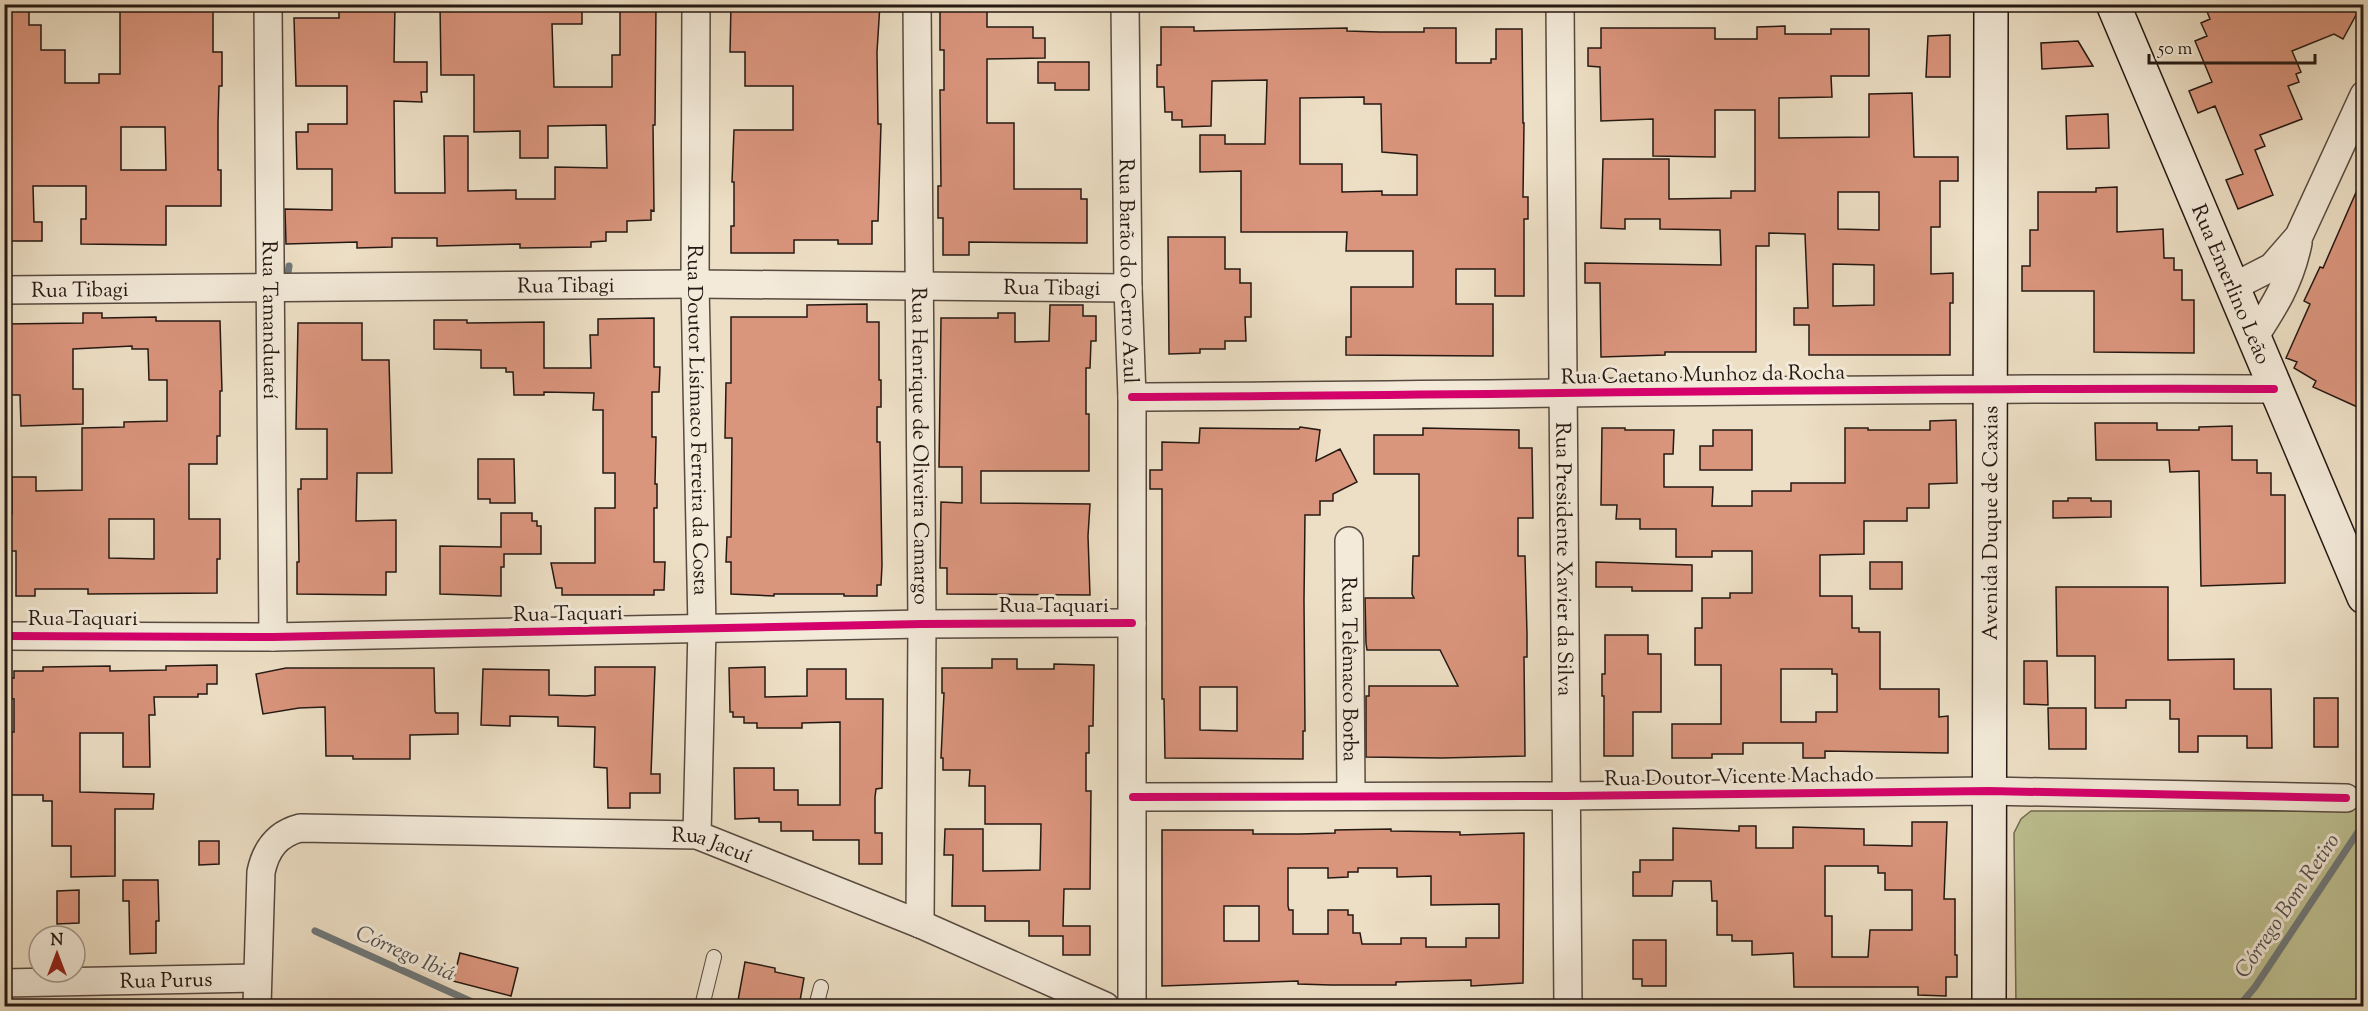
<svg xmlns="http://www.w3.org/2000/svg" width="2368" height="1011" font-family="'Sorts Mill Goudy',serif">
<rect width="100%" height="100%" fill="#eddfc5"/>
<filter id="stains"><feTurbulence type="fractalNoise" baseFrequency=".00333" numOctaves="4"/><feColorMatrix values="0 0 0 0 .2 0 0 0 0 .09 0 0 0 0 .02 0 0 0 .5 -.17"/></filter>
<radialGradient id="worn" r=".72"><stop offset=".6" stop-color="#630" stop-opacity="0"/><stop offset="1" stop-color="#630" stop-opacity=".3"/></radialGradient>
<path fill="#bdc091" stroke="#716c52" stroke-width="1.5" d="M2363,786V1006H2016L2014,833L2021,819L2031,811H2341Z"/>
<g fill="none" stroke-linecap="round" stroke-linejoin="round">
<path stroke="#6f797b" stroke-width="7" d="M287,280L289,266
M315,931L481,1006
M2239,1006L2255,987L2364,823"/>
</g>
<path fill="#da957d" stroke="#251913" stroke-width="1.5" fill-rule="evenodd" d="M6,4H29V25H41V50H65V83H99V74H120V4H179V11H213V52H222V86H219L218,123V170H221V206H166V245L81,244V219H86V186H33L34,222H42V241H4ZM121,127H165L166,170H121Z
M339,4H395L394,62H427V92H421L422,102L394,101L395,193H445L444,136H468V191L516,190V199H555V167L607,168L606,125L548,126V158H520V131L474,132V75H441L440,4H582V24H552L554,87H612V55H620V4H656L655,125H653L654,211L651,210V220L627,221V232H606V241L591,242V247L520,248V244L437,246V238H392V247L357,248V242L286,244L285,209L332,210V169H297L296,132H308V124H347V86H296L294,18H339Z
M731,4H880L877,52L878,124H881L878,221H872V244H838V240H794V253H731V226H734V182H732L734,130H793V86H745V52H730Z
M940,4H987V27H1033V38H1045V58L987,59V123H1014V189H1081V199H1087V243L969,242V255H943V218H938V186H941L940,90H944V50H940Z
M2204,4H2362L2343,39L2334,34L2292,51L2301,72L2296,74L2299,82L2288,86L2302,119L2260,135L2265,146L2255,150L2273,195L2238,209L2226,180L2243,174L2215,106L2198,113L2189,91L2212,82L2195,41L2207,36L2201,23L2210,19Z
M1785,26V34H1831V29H1869V76H1831L1832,97L1779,98V138L1869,137V94L1912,93L1914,157H1958V181H1940V227H1931V274L1953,273V303H1950V355H1809V325H1794V308H1808L1805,234L1769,233V246H1756V352H1665V355L1601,357L1600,283H1585V263L1721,265L1720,230L1660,229V219H1625V229L1601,228L1603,159H1669V199L1731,198V191H1755V110H1715V157L1653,156V119L1601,121L1600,67L1588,66V48H1601V28H1715V39H1757V27ZM1838,192H1879V230L1838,229ZM1833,264L1874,265V305L1833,306Z
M1161,27H1194V31L1347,28V31L1380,32H1424V28H1456V63H1491V59H1496V29H1522L1523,123H1524L1523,197H1528V219H1524V296H1495V269H1456V304H1493V356L1346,355V337H1351V287H1413V251H1346L1347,232H1241V171L1200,172V135H1225V144H1265L1267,80L1212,81L1211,126L1182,127V120H1172V112H1165L1164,87H1157V65H1161ZM1364,97V104H1381L1382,152L1417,155V195H1382V191L1342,192V164H1300V98Z
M1950,35V77H1926L1928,36Z
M2078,41L2093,66L2042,69L2041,43Z
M1038,62H1089V90H1055V83H1038Z
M2108,114L2109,148L2067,149L2066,116Z
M2364,174V410L2313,387L2316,381L2294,368L2297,362L2286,358L2310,304L2304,301L2320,267L2323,268Z
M2117,187V232L2163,229L2164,258H2174V270H2182V300H2194V353L2094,352V291H2022V266H2030V230H2038V192H2096V188Z
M1168,237H1225V269H1240V283H1251V317H1245L1246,341H1225V349H1200V353L1169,354Z
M867,304V322H879V380H881V407H877V442H880L882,565L881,585H877V596H844V594H774V596L731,594V562H726L727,537H731L732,438H725L726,383H731V317H807V305Z
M1050,305H1083V316H1096V341H1091L1090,368H1086V414H1089V471H981V503L1090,504L1088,536L1090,595L947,594V568H940L941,502L962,503V467H939L941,318H998V313H1015V342L1049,341Z
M83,313H102V318L156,317V321H220L222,391H220V436H217V464H189V519H220V559H217V593L88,594V589H35V596H16V551H6V514H12V477H36V491L82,490V428L124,427V422L167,421V380H149L148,349H132V346L73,349V389H83V424L21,426L20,395H6L4,324L83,323ZM109,519H154V559L109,558Z
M654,318V367H660L659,392H652V437H656L655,484H657V508H654V562H665L664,590H654V595H562V588H556L551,563H595V508H615V473H603V410H593L594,393L544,392V395H514L513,372H506V368H481V350L434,349V320H467V323L544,322V368H591L590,335H598V319Z
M298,323H362V360H389L392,473H357L356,521L396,520V572H386V595L297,594V562H299L298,489H301V479H327V429H296Z
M1956,420L1957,483L1929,484V508H1907V521H1864V554L1820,555V596H1852V628H1859V632H1880V689H1939V717L1948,716V753L1825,751V758H1803V743H1743V754H1712V758H1672V724H1721V665H1695V628H1702V598H1730V593H1752V551H1712V557H1676V529H1640V519H1616L1617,505H1601L1602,428H1625V430H1674L1673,454H1664V487H1713L1712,506H1752V491H1791V483H1845V428H1868V430H1930V421ZM1781,669H1832V674H1837V712H1816V722H1781Z
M2095,423H2157V430H2199V427L2232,426V460H2257V473H2271V495H2285V583L2201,586L2199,471L2170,472L2169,460H2096Z
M1300,427L1320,430L1316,461L1340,449L1357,482L1333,494V501H1320V515H1305L1304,600L1305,731H1303V759L1165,758L1164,699H1162V489H1150V470H1162V442L1199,443L1200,428L1299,429ZM1200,687H1237V731L1200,730Z
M1423,428L1519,430V448H1532L1533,518H1518V556H1525L1527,634V657H1524L1525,756L1442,758L1366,757V696H1369V686H1458L1440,650H1367L1366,643L1365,598H1414L1412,594L1413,556H1419V474H1374V435H1423Z
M1713,430H1752V470H1700V446H1713Z
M478,459H514L515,503H490V499H478Z
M2068,498H2091V501H2111V517L2053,518V501H2068Z
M501,513H532V521H537V526H541V554H504V567H501V596L440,594V546L501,547Z
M1596,562L1692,565V591H1632V587H1596Z
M1870,562H1902V589H1870Z
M2056,587H2168V660L2234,659V689H2271L2272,748H2247V736H2198V752H2179V719H2170V700H2126V708H2095V656H2057Z
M1605,635H1648V654H1661V712H1633V756H1604V696H1602V674H1605Z
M992,659H1017V669H1054V664L1094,665L1093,726H1089V753H1086V791H1091L1090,889H1064L1063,926H1090V955H1063V936H1029V921H985V906H952L953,855H944L945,829H983V871L1040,870L1041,824H985V786H969L970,770H943V758H941L944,693H942V668H992Z
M2024,661H2047L2048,705L2024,704Z
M217,665V684H207V694H198V697H154L155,715H149L150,767H123V733H80V792L154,794L153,809H115V876L71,877V846H52V801H43V795H7L5,732H14V699L4,698V678H14V671H43V667L110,666V671L166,670V666Z
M595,667H655L651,774H660V793H630V808H608L607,768L594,767L595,727L558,726V717L510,716V726L481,725L483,669L549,670V695L586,696L595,695Z
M765,667V697L807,696V669H846V699H883L882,788L876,789L875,797V833H882V864H859V840H813V831H781V822H759V818L735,819L734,768H774V790H798V805H840V722L802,723V728H757V723H744V717H733V712H730L729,668Z
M286,668H434L435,711L436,713H458V734L410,735V759H353V756H326L325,707L299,708L263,714L256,674Z
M2314,698H2338V747H2314Z
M2048,708H2086V749H2049Z
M1912,822H1947L1944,899H1955V955H1957V977H1946V996L1918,995V987H1794L1793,953L1752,955V941H1732V935H1717V901H1712L1711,881H1673L1672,896H1633V872H1640V860H1673V828L1739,831V826H1756V848H1793V827L1864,829V845L1912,846ZM1825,866H1878V873H1885V890H1912V930H1870L1868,957H1832V916H1825Z
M1391,829V831L1460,832V835L1524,833L1523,983L1471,986V980L1396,982V985H1331L1298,984V981L1162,986V830H1253V834H1300L1335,833V830ZM1288,868H1328V878L1348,877V872H1358V868H1397V877L1431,876V905L1499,904V938H1466V947H1426V938H1401V944H1362L1360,933H1353V915H1348V910H1328V934H1293V910H1289L1288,906ZM1224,906H1259V941H1224Z
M199,841H219V864L199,865Z
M123,880H158L159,921H156V953L130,954L129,901H123Z
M79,890V923L57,924V891Z
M1633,940H1666V986H1642V979H1633Z
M460,953L518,968L511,996L453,981Z
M745,962L775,968V972L804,978L800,1001L794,1000L792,1006H737Z"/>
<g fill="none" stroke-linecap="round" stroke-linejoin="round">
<defs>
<path id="lane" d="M702,1006L714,957
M816,1006L821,987"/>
<g id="street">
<path id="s1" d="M268,4L273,637"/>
<path id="s2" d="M696,4L695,284L702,628L697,835"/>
<path id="s3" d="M917,4L922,624L920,924"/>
<path id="s4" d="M1125,4L1128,288L1132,397V1006"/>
<path id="s5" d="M1560,4L1568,1006"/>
<path d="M2231,288L2272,267L2299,236L2364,95"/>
<path id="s6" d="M4,290L695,284L1128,288"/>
<path d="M2253,339C2274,307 2290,282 2298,243"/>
<path d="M1132,397C1513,395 1893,387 2274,389"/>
<path id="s7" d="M1349,541L1351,796"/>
<path d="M4,636L273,637L922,624L1132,623"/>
<path d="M1133,797L1566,796L1989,791L2346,798"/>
<path id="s8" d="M4,983L257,978"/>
<path id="s9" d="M257,1006L261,872C266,849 277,834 300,828L697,835L920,924L1105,1006"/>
</g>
<g id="secondary">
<path id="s10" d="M2113,4L2364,597"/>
<path id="s11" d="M1989,1006L1991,4"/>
</g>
</defs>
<use href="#lane" stroke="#574a40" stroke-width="16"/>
<use href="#street" stroke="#574a40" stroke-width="30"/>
<use href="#secondary" stroke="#251913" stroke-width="36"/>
<use href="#lane" stroke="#f3ead9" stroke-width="14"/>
<use href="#street" stroke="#f3ead9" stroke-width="27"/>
<use href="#secondary" stroke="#f3ead9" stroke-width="33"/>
<defs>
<path id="cycleway" d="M1132,397C1513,395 1893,387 2274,389
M4,636L273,637L922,624L1132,623
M1133,797L1566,796L1989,791L2346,798"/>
</defs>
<use href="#cycleway" stroke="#f3ead9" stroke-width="11"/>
<use href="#cycleway" stroke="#d6006c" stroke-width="8"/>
</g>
<g text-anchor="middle" stroke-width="6" stroke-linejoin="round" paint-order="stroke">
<g font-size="21" fill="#251913" stroke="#f3ead9">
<text dy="7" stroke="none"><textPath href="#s4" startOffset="267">Rua Barão do Cerro Azul</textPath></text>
<text dy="7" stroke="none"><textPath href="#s6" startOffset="562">Rua Tibagi</textPath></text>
<text dy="7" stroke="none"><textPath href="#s10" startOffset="304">Rua Emerlino Leão</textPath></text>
<text dy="7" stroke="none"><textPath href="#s6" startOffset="1048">Rua Tibagi</textPath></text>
<text dy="7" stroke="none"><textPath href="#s6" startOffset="76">Rua Tibagi</textPath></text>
<text dy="7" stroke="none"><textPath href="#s1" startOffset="316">Rua Tamanduateí</textPath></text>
<text transform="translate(1703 374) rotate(-1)" y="7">Rua Caetano Munhoz da Rocha</text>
<text dy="7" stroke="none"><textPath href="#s2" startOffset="416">Rua Doutor Lisímaco Ferreira da Costa</textPath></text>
<text dy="7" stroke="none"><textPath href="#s3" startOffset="442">Rua Henrique de Oliveira Camargo</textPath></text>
<text dy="7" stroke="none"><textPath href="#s11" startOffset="483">Avenida Duque de Caxias</textPath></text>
<text dy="7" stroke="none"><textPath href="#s5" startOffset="555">Rua Presidente Xavier da Silva</textPath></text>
<text x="1054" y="612">Rua Taquari</text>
<text transform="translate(568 613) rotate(-1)" y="7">Rua Taquari</text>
<text x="83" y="625">Rua Taquari</text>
<text dy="7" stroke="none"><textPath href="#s7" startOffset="128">Rua Telêmaco Borba</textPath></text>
<text transform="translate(1739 776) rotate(-1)" y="7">Rua Doutor Vicente Machado</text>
<text dy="7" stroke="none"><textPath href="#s9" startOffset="610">Rua Jacuí</textPath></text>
<text dy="7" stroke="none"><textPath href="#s8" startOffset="162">Rua Purus</textPath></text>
</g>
<g font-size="22" font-style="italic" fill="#505150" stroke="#f3ead9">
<text transform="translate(2286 905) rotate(-56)" y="8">Córrego Bom Retiro</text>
<text transform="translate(406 952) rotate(24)" y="8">Córrego Ibiá</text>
</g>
</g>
<rect width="2368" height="1011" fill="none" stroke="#eddfc5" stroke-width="24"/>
<rect x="6" y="6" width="2356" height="999" fill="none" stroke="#251913" stroke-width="3"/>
<rect x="12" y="12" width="2344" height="987" fill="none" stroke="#251913" stroke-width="1.5"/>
<g transform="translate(57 954)"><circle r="28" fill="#f3ead9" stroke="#a1968a" stroke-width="1.5"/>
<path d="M0-4.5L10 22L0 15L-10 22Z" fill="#8f2418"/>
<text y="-9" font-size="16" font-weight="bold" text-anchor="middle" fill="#251913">N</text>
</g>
<path d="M2149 54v9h166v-9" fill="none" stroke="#251913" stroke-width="3"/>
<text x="2158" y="54" font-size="18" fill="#251913" stroke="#f3ead9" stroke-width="4.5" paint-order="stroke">50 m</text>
<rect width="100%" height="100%" filter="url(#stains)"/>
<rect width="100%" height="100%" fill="url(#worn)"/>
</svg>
